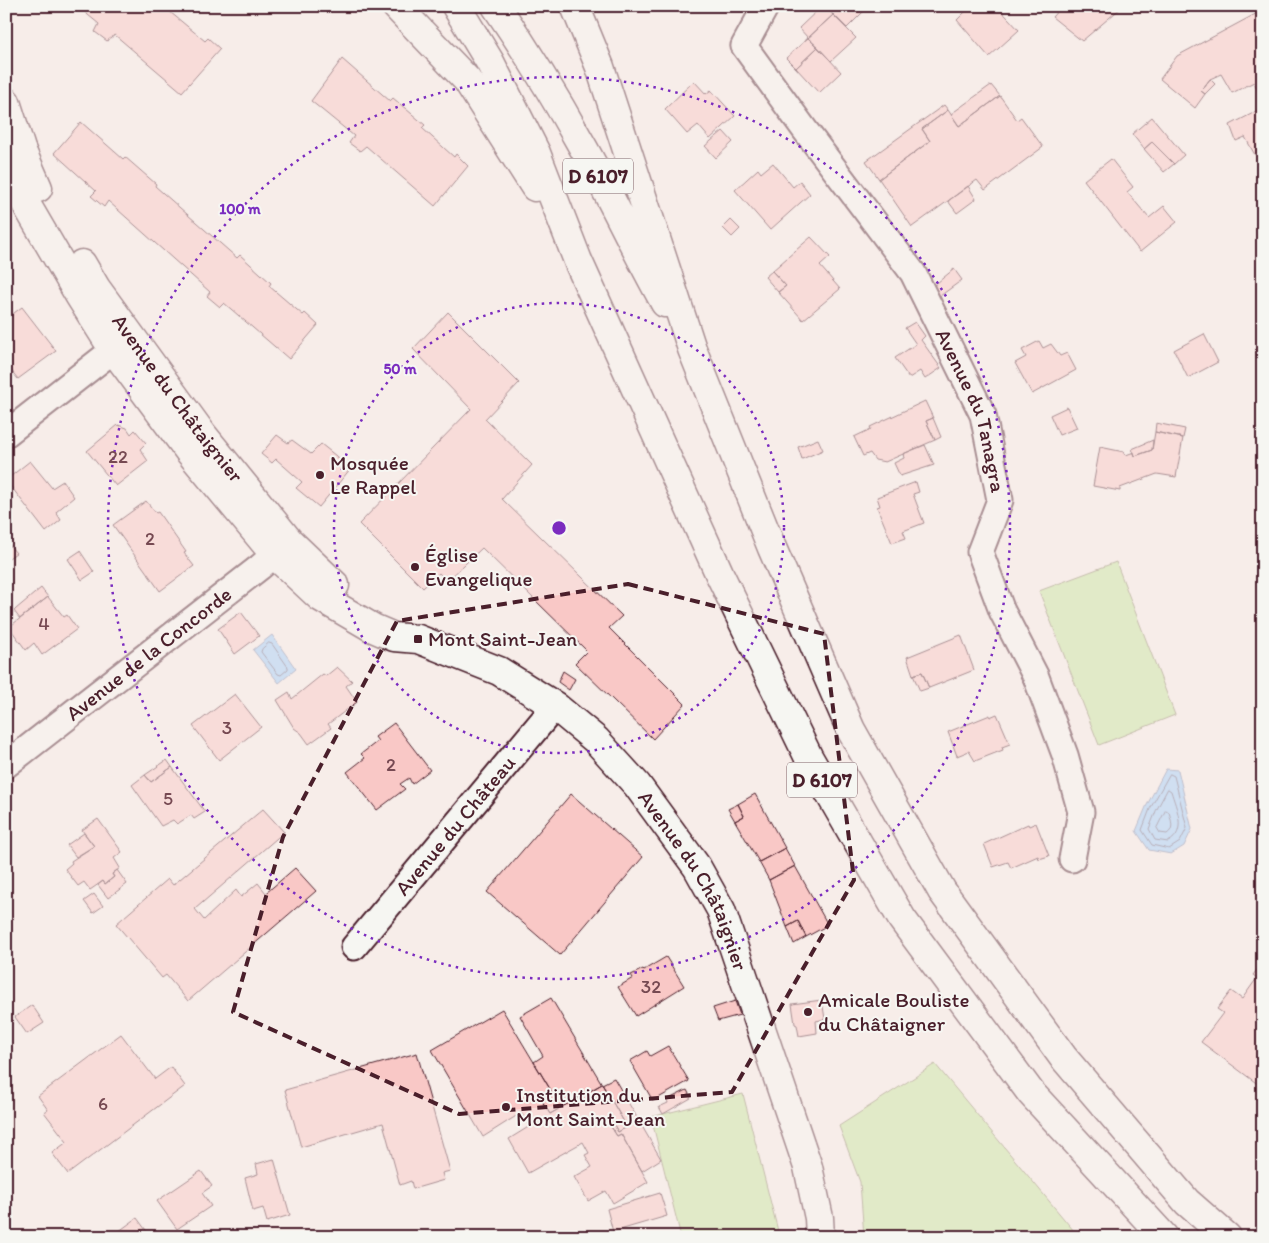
<svg xmlns="http://www.w3.org/2000/svg" width="1269" height="1243" font-family="Itim,sans-serif">
<rect width="100%" height="100%" fill="#f7ede9"/>
<filter id="ink" filterUnits="userSpaceOnUse"><feTurbulence type="fractalNoise" baseFrequency=".02" numOctaves="2"/><feDisplacementMap in="SourceGraphic" scale="10" xChannelSelector="R" yChannelSelector="G"/><feConvolveMatrix kernelMatrix="1 2 1 2 8 2 1 2 1" color-interpolation-filters="sRGB"/></filter>
<g filter="url(#ink)">
<path fill="#c6e79f" stroke="#888365" d="M1116,562L1175,715L1099,745L1039,591Z
M935,1064L1074,1231L972,1237H864L860,1182L839,1126Z
M743,1094L778,1231L757,1237H681L651,1117Z"/>
<path fill="#9fcefb" stroke="#7d88a8" d="M272,635L296,669L279,683L253,650Z
M1166,769L1178,770L1192,829L1184,846L1171,854L1149,850L1136,831L1146,807Z"/>
<g fill="none" stroke-linecap="round" stroke-linejoin="round">
<path stroke="#6c657e" stroke-width="1" d="M269,643L272,644L288,667V669L281,675L278,674L261,652L262,649Z
M1170,774L1174,776L1187,828L1180,842L1169,849L1152,845L1142,830L1150,809Z
M1168,789L1171,791C1176,808 1188,832 1168,842L1155,840L1149,829L1156,811Z
M1166,810L1169,812C1171,820 1175,829 1167,834L1160,833L1157,828Z"/>
</g>
<path fill="#f9c8c6" stroke="#4a1f2b" d="M77,6H169L173,9L170,12L205,41L208,38L220,49L182,92L115,35L107,41L95,32L99,24Z
M822,6H825L833,15L808,38L799,28Z
M825,6H869L847,28Z
M971,6H997L1019,30L989,57L957,20Z
M1062,6H1121L1122,7L1082,41L1052,17Z
M1263,10V102L1254,82L1232,93L1221,74L1210,79L1201,91L1205,94L1195,108L1160,79L1177,56Z
M833,15L856,38L831,61L808,38Z
M808,38L818,47L796,68L786,58Z
M818,47L841,72L819,93L796,68Z
M342,59L390,101L393,98L425,125L422,128L454,157L456,154L468,166L435,206L366,146L360,151L349,143L354,136L311,101Z
M1210,79L1215,84L1205,94L1201,91Z
M694,81L706,94L711,90L735,116L710,139L698,125L687,134L665,109Z
M991,85L1000,96L959,126L951,114Z
M1000,96L1017,120L1021,117L1043,147L985,190L977,180L912,227L879,179L930,141L922,129L948,110L959,126Z
M944,105L948,110L922,129L930,141L879,179L866,161Z
M1263,108V151L1255,155L1245,137L1236,141L1230,125Z
M1152,117L1184,155L1174,164L1152,142L1144,149L1132,134Z
M81,122L123,159L125,157L156,184L155,186L237,258L240,255L271,283L269,286L303,315L305,313L318,325L289,359L224,303L220,307L207,296L210,292L108,201L104,207L91,196L96,191L54,153Z
M723,131L733,142L716,158L705,146Z
M1152,142L1174,164L1164,172L1144,149Z
M1111,159L1133,187L1127,192L1149,218L1164,206L1177,222L1140,252L1084,180Z
M773,163L793,187L800,181L810,194L770,230L735,190L758,169L761,173Z
M968,186L976,199L957,213L948,201Z
M731,220L740,229L732,237L723,228Z
M811,237L830,257L820,266L840,289L803,320L778,292L786,286L772,271Z
M954,269L962,280L940,296L932,287Z
M772,271L786,286L778,292L765,277Z
M22,307L56,351L18,379L6,364L10,359L6,355V319Z
M448,312L519,383L485,419L532,465L502,499L622,616L609,628L685,704L653,739L575,663L587,651L482,548L447,581L439,573L423,588L359,524L471,409L413,349Z
M915,322L925,336L921,340L941,368L925,379L920,371L909,378L895,358L916,344L905,328Z
M1204,334L1218,362L1188,378L1174,350Z
M1039,341L1043,348L1051,344L1060,356L1067,353L1076,370L1032,394L1015,363L1026,357L1022,350Z
M925,401L933,418L926,421L935,440L885,462L875,460L870,453L863,456L854,437L871,429L870,427Z
M1067,407L1077,428L1059,435L1050,415Z
M933,418L941,437L935,440L926,421Z
M1156,423L1185,429L1183,438L1155,432Z
M118,425L127,428L131,434L135,430L146,443L140,449L148,461L116,486L87,451Z
M1155,432L1183,438L1176,477L1157,474L1120,488V491L1093,486L1100,447L1124,452L1126,455L1134,452L1135,456L1152,450Z
M277,435L288,443L292,440L311,454L321,444L351,468L319,507L296,488L302,482L276,459L272,463L261,454Z
M818,439L823,450L802,459L798,447Z
M1153,440L1152,450L1135,456L1132,449Z
M925,445L934,465L900,476L894,463L904,458L903,454Z
M30,461L52,488L63,481L74,497L56,512L61,520L46,532L6,480Z
M916,482L919,492L913,494L924,523L903,531L906,538L892,543L877,507L880,506L877,497Z
M146,501L156,513L158,512L186,552L184,553L194,566L160,591L113,525Z
M6,541L16,553L6,560Z
M80,551L94,572L82,580L68,559Z
M41,588L48,597L20,619L14,611L16,609Z
M48,597L64,617L67,615L77,629L42,655L34,643L26,650L9,627Z
M241,612L259,636L235,654L218,629Z
M961,635L974,670L929,688L922,672L913,675L907,657Z
M337,667L352,681L346,686L357,702L328,724L331,728L309,744L301,733L294,728L277,700L289,692L292,699L323,674L326,676Z
M563,671L575,679L569,690L558,682Z
M922,672L929,688L920,691L913,675Z
M235,694L261,727L219,760L193,726Z
M997,714L1010,744L1002,747L1003,750L975,761L969,751L957,756L948,732L990,715V717Z
M394,723L430,770L412,784L409,778L400,784L405,789L377,810L347,772L365,758L361,754L378,741L375,737Z
M167,760L172,767L151,782L145,775Z
M172,767L205,812L194,819L191,815L177,824L173,820L161,826L132,785L145,775L151,782Z
M571,794L643,857L560,955L487,892Z
M755,794L785,848L759,862L735,821L744,816L738,804Z
M738,804L744,816L735,821L728,809Z
M263,809L284,832L195,909L204,920L236,890L241,897L258,883L266,893L295,868L316,891L188,1001L166,975L162,978L116,924L168,879L173,885Z
M98,819L122,852L114,858L120,868L112,874L114,877L105,884L103,881L90,890L84,882L78,886L65,869L72,863L71,861L94,846L82,830Z
M1036,823L1049,856L1039,859L1038,856L1011,868L1008,862L993,867L984,844L1028,824L1029,826Z
M84,833L94,846L76,857L67,845Z
M785,848L795,866L769,880L759,862Z
M795,866L828,925L806,937L798,921L787,927L769,880Z
M117,870L127,884L108,898L98,885L103,881L105,884L114,877L112,874Z
M94,894L103,906L93,913L84,901Z
M798,921L806,937L794,944L787,927Z
M666,957L684,986L636,1016L618,987L633,978L631,975L643,969L644,970Z
M1263,962V1088L1201,1042L1223,1013L1217,1009L1231,991L1242,999L1257,978L1253,975Z
M551,998L602,1084L550,1114L542,1101L553,1094L534,1062L543,1056L520,1016Z
M822,1000L825,1019L816,1021L817,1033L799,1036L797,1025L795,1024L792,1004Z
M735,1001L740,1015L718,1021L713,1008Z
M32,1005L44,1023L27,1034L15,1017Z
M502,1009L553,1094L542,1101L550,1114L602,1084L627,1127L618,1132L613,1123L610,1125L617,1136L621,1134L648,1182L613,1203L606,1191L588,1201L574,1177L592,1167L585,1155L589,1153L583,1142L528,1173L509,1139L530,1126L521,1113L483,1137L432,1050Z
M121,1034L155,1079L171,1067L185,1086L68,1174L52,1153L67,1142L44,1112L48,1110L38,1096Z
M668,1046L689,1081L653,1101L630,1061L647,1051L650,1056Z
M417,1053L450,1171L442,1173L444,1180L413,1189L411,1181L400,1185L383,1123L301,1147L285,1090Z
M614,1078L661,1159L642,1171L621,1134L617,1136L610,1125L613,1123L618,1132L627,1127L602,1084Z
M687,1090L691,1098L663,1114L659,1107L668,1103L667,1100Z
M274,1159L290,1215L267,1222L263,1208L253,1211L245,1178L258,1174L256,1164Z
M201,1171L212,1186L202,1193L211,1206L177,1229L157,1201Z
M660,1193L667,1216L613,1232L607,1209Z
M137,1218L151,1237H111Z"/>
<g fill="none" stroke-linecap="round" stroke-linejoin="round">
<defs>
<g id="minor">
<path id="s1" d="M766,6L744,46L805,130L913,273L983,415L1000,500L980,552L1002,611L1036,677L1065,755L1081,812L1072,859"/>
<path d="M6,434L130,337"/>
<path id="s2" d="M6,765L260,567L289,542"/>
<path id="s3" d="M354,947L555,706"/>
</g>
<g id="tertiary">
<path d="M6,102L21,149L38,188"/>
<path id="s4" d="M6,163L22,197L79,295L113,349L188,450L275,555L320,597L373,628L394,637L418,639L499,671L555,706L596,740L637,785L697,867L721,910L808,1167L819,1218L820,1237"/>
<path id="s5" d="M82,264L96,288L203,435L289,541L335,585"/>
</g>
<path id="trunk" d="M396,6L467,80L535,187
M456,6L490,62L536,153L578,261L720,575L809,758L902,919L1031,1093L1164,1237
M496,6C526,50 554,95 580,142C610,194 635,250 665,303
M575,6L600,67L692,349L772,548L851,730L942,891L1063,1057L1187,1202L1227,1237"/>
</defs>
<use href="#minor" stroke="#4a1f2b" stroke-width="29"/>
<use href="#tertiary" stroke="#4a1f2b" stroke-width="31"/>
<use href="#trunk" stroke="#4a1f2b" stroke-width="31"/>
<use href="#minor" stroke="#f6f6f2" stroke-width="25"/>
<use href="#tertiary" stroke="#f6f6f2" stroke-width="28"/>
<use href="#trunk" stroke="#f6f6f2" stroke-width="28"/>
</g>
</g>
<path d="M0 0H1269V1243H0ZM628,584L824,634L854,880L732,1092L459,1114L233,1012L283,837L397,621Z" fill="#f7ede9" fill-opacity=".55" fill-rule="evenodd"/>
<path fill="none" stroke="#4a1f2b" stroke-width="4" stroke-dasharray="10 6" stroke-linejoin="round" d="M628,584L824,634L854,880L732,1092L459,1114L233,1012L283,837L397,621Z"/>
<g fill="none" stroke="#7b2cbf" stroke-width="2.5" stroke-dasharray="2.5 5">
<circle cx="559" cy="528" r="225"/>
<circle cx="559" cy="528" r="451"/>
</g>
<g fill="#4a1f2b" stroke="#f6f6f2" stroke-width="2">
<circle cx="320" cy="475" r="5"/>
<circle cx="415" cy="567" r="5"/>
<rect x="413" y="634" width="10" height="10" rx="2.5"/>
<circle cx="808" cy="1012" r="5"/>
<circle cx="506" cy="1107" r="5"/>
</g>
<g text-anchor="middle" stroke-width="4" stroke-linejoin="round" paint-order="stroke">
<g font-size="19" fill="#764952">
<text x="118" y="463">22</text>
<text x="150" y="545">2</text>
<text x="44" y="630">4</text>
<text x="227" y="734">3</text>
<text x="391" y="771">2</text>
<text x="168" y="805">5</text>
<text x="651" y="993">32</text>
<text x="103" y="1110">6</text>
</g>
<g fill="#f6f6f2" stroke="#7e6067" stroke-width="1">
<rect x="563" y="158.5" width="70" height="35" rx="4"/>
<rect x="787" y="762.5" width="70" height="35" rx="4"/>
</g>
<g font-size="20" font-weight="bold" fill="#4a1f2b">
<text x="598" y="183">D 6107</text>
<text x="822" y="787">D 6107</text>
</g>
<g font-size="21" fill="#4a1f2b" stroke="#f6f6f2">
<text dy="7" stroke="none"><textPath href="#s5" startOffset="165">Avenue du Châtaignier</textPath></text>
<text dy="7" stroke="none"><textPath href="#s1" startOffset="479">Avenue du Tanagra</textPath></text>
<text dy="7" stroke="none"><textPath href="#s2" startOffset="181">Avenue de la Concorde</textPath></text>
<text dy="7" stroke="none"><textPath href="#s3" startOffset="158">Avenue du Château</textPath></text>
<text dy="7" stroke="none"><textPath href="#s4" startOffset="1026">Avenue du Châtaignier</textPath></text>
</g>
<g font-size="21" fill="#4a1f2b" stroke="#f6f6f2" text-anchor="start">
<text x="330" y="470">Mosquée<tspan x="330" dy="24">Le Rappel</tspan></text>
<text x="425" y="562">Église<tspan x="425" dy="24">Evangelique</tspan></text>
<text x="428" y="646">Mont Saint-Jean</text>
<text x="818" y="1007">Amicale Bouliste<tspan x="818" dy="24">du Châtaigner</tspan></text>
<text x="516" y="1102">Institution du<tspan x="516" dy="24">Mont Saint-Jean</tspan></text>
</g>
</g>
<circle cx="559" cy="528" r="8" fill="#7b2cbf" stroke="#f6f6f2" stroke-width="2.5"/>
<g font-size="15" text-anchor="middle" font-weight="bold" fill="#7b2cbf" stroke="#f6f6f2" stroke-width="4" stroke-linejoin="round" paint-order="stroke">
<text x="240" y="214">100 m</text>
<text x="400" y="374">50 m</text>
</g>
<rect width="1269" height="1243" fill="none" stroke="#f6f6f2" stroke-width="25"/>
<rect x="12" y="12" width="1244" height="1218" fill="none" stroke="#4a1f2b" stroke-width="2" filter="url(#ink)"/>
</svg>
